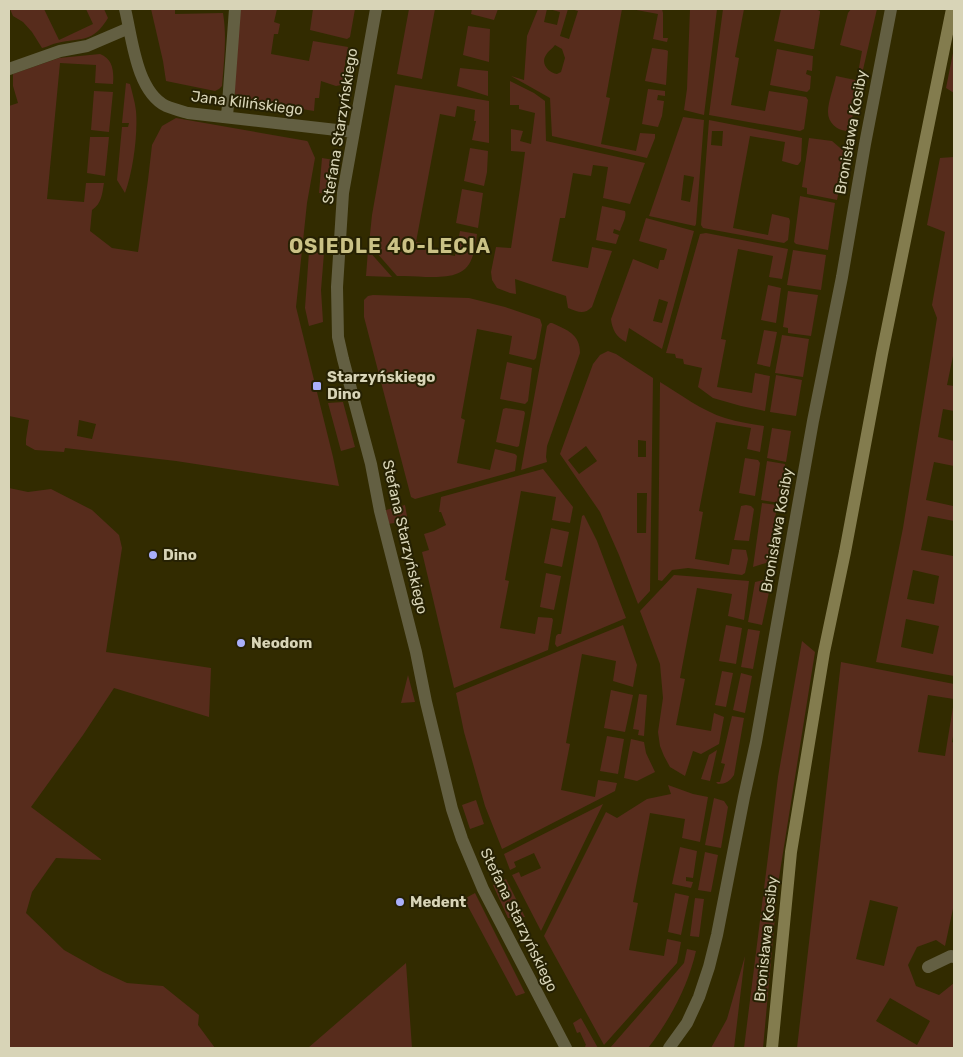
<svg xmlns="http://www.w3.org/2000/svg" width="963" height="1057" font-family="Rubik,sans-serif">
<rect width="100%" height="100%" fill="#322b00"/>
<path fill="#572c1c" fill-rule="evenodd" d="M10,9H44L59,40L93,24L86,9H104L108,18C92,44 82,37 57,43C52,44 47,47 42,48L32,32L23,22L13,16Z
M151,9H175V14L223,13C227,37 224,61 222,86L219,89L215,91L166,81L163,61Z
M239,9H277L274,22L280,24L278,34H274L271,54L309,61L313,41L348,47L342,83L341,85L336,86L321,81L319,98H315L314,111L241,99L236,96L234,91Z
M313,9H355L350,37L347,39L310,30Z
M409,9H435L422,79L397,74Z
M472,9H498L494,20L471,14Z
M538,9H547L544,22L557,25L560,12L549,9H568L560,36L569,39L578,11L571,9H622L606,97L610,98L601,144L636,151L640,133L655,134V138L647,158L552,136L550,98L511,76L524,80L527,36ZM555,45L562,49L565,58L561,72L557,74C549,73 540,64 546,55C548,51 552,49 555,45Z
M631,9H662L663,13V38H668L667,42L653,39L658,14Z
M690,9H717L704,115L684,110L687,89Z
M723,9H744L735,57L739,58L731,105L765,111L769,91L806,97L808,100L804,129L800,131L709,115Z
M781,9H815L820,11V13L814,49H811L774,41Z
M851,9H877L862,74L858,73L862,51L840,45L848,13Z
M468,26L490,29L489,62L463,55Z
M652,48L666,50L668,51L666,85L645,81Z
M954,48V93L946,88Z
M777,49L813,56L812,71L807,70L806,74L811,76L810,89L807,92L770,85Z
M100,54C113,59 114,71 113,84L95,83L96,65L60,63L47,199L84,202L86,183H104C102,194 102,203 92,210L90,231L112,248L138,252L148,180L152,145L162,126L176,118L307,141L308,142L315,158L307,203L296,307L333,457L339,486L176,461L65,448L64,452L35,450L26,445V439L29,420L9,416V106L18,103L13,86V74L59,58ZM79,420L96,424L92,439L77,436Z
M460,68L488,71V96L457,86Z
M836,76L860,81L850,128L846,131C837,130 828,123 828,112C828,102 834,86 836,76Z
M510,81L534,93L545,101L546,141L645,163L630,204L603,198L608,167L593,165L591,176L573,173L565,218H560L552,261L588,268L592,247L612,251L592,307C584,315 578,312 568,308L566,296L515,279L516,294L510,293L497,288L492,280L491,272L496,247L511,248L521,182L525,152L511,151V129L523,131L520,141L531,144L535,113L519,109V105H510Z
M126,83L130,84C132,92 135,102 136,111C138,134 133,171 125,193L117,180L122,127H128L129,123H122Z
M395,85L489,101V143L472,140L476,121H474L475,110L457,106L455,117L440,114L416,242L434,245L433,252L455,256L460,231L477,234C476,242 475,250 472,258C465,278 444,277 425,277C416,276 407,276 397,276L369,244L372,215Z
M648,89L665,91V96L658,95L657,100L664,101L662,116L658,127L642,124Z
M94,91L113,92L109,132L91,130Z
M683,117L704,120L696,224L695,226L649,216ZM684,175L694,177L690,202L681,200Z
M709,120L802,138L801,161L798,165H796L782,161L785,142L750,136L733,228L768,235L772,214L789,218L790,221L788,240L784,243L703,228L701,225ZM712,131H723L722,146L711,145Z
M90,137H109L105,176L87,173Z
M809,138L832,141L846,153L837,200L807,194V188L802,187Z
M470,148L488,151L487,172L484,186L464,181Z
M954,157V355L953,356L947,385L954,386V411L943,409L938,437L954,441V466L934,462L926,500L953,506L954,501V521L928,516L921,550L953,556L954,550V676L876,662L903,528L937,318L932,305L945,232L927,225L940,158ZM913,570L939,576L934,604L907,599ZM906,619L939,626L933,654L901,647Z
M322,158L334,160L330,194L319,193Z
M462,189L483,193L478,228L456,223Z
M800,196L835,203L828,250L796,244L794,242Z
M602,206L625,211C627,217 622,224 620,231L614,229L613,233L619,235L616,244L596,240Z
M646,218L694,231L662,349L629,328L626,342C616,337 612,329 611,319L633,259L658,269L660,260H664L667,249L639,241ZM659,299L668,302L662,323L653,321Z
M706,233L788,249L782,279L769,277L773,256L738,249L721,339L726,340L717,387L752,393L755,373L770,376L765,411L741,406L713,398L698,387L702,368L684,364L683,359L676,358L675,354L666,353L700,234Z
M368,250L392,277L366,276Z
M793,250L826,255L821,290L787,285Z
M309,252L324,253L321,290L323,322L309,326L305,308Z
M768,285L781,288L776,323L761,320Z
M788,291L818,295L811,336L788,333V328L783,327Z
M373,295L469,298L505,307L540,319L542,325L536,358L534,360L509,354L512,336L477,329L461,418L465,420L457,463L490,470L495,449L515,454L517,456L515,471L415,499L411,497L364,317V300L368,296Z
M550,323H552C567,330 580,334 580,353L547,446L546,457L547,462L521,470L547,326Z
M764,330L777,332L770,367L757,364Z
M782,335L809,339L803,377L775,373Z
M608,351L616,354L653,378L650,591L638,604L619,555L600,512L560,454L593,364L600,355ZM638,440L646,441V457H638ZM586,446L597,461L579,474L568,460ZM637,493H647L646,533H637Z
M507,362L532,368L528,401L525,404L500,399Z
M776,375L802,380L796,416L770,412Z
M660,382C680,394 702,411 725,418C738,422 751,424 764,426L760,452L747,449L751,428L716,422L699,511L703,512L695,559L729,565L732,549L746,550L748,559L745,573L742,575L688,568L672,570L662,581L658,580Z
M343,402L355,447L341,451L328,403Z
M506,408L524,411L525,413L519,446L517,447L496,442L503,409Z
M772,428L791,431L786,462L767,458Z
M745,458L758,460L760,463L755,496L739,493Z
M767,461L785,464L780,503L761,500Z
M543,469L573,507L570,523L552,520L556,497L521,491L505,580L509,581L500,628L535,634L538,617L552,618L553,620L548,650L454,688L422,552L429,550L424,534L434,531L446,525L441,512H439L441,497Z
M9,488L28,492L51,489L92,510L119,535L122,548L106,652L211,668L209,717L114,688L83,735L31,807L102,860L56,858L32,892L26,913L64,950L103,972L127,983L163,986L199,1015L198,1025L215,1048H9Z
M762,503L777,505L769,562L753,567Z
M405,505L408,522H400L388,524L386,510Z
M746,505L751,506L754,509L749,541L734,540L741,506Z
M584,515L597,541L626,618L557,647L555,644L556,636L558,634H561L582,516Z
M551,528L569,532L562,567L544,563Z
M546,573L561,576L554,610L540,607Z
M674,575L749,581L744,620L728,616L732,594L697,588L680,678L685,679L676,725L711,731L714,713L724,717L719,744L701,754L693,751L685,776L670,767L664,756L660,746L658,732L663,698L660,664L640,611Z
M772,578L762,625L748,622L755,582Z
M623,625L637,665L633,687L613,681L616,661L582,654L566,743L570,744L561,790L595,797L598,780L617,783L615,791L502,849L485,806L464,732L456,693Z
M726,625L742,628L736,664L719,661Z
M748,629L760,631L753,669L741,667Z
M802,641L815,652L778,884L763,1048H744L778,777Z
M841,662L954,684V699L928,695L918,752L945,756L954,701V731L952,742L954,743V904L945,946L936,940L917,947L908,965L916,986L939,995L954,983V1048H797ZM870,900L898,907L884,966L856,959ZM890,998L930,1021L917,1045L876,1021Z
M722,671L733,673L726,707L715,705Z
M741,673L752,676L745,713L733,710Z
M408,675L415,702L401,703Z
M611,690L633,695L625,732L604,728Z
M639,694L647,695L644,736L638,735L639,730L633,729Z
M732,716L744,718L734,775C730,781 726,784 718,784L716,782H720L725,764L721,763Z
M607,736L624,739L618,774L600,771Z
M631,739L644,742L646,753L655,772L637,781L624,778Z
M717,750L710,781L701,779L709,755Z
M668,785L693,794L708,797L700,842L682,838L685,819L650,813L633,902L638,903L629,950L664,956L667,939L681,942L677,963L604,1045L544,936L606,812L617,818L647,799L671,794Z
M714,798L724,801L728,807L721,848L705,845Z
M476,800L484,824L470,829L462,805Z
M603,804L541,931L512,875L519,872L521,877L541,868L534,853L514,862L516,867L510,870L504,854Z
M680,847L697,851L693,878L686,877V881L693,882L691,888L672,884Z
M705,852L718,855L711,892L698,890Z
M506,879L525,917L508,918L493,885Z
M475,893L525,993L516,996L464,899Z
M675,893L689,896L681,935L668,932Z
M695,898L704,899L699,937L690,936Z
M687,949L696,951C688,986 670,1020 648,1048H610L684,963Z
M745,956L734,1048H711L727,1019Z
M406,963L412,1048H308Z
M581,1018L598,1048H586L585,1046L586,1045L580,1032L577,1033L573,1023Z"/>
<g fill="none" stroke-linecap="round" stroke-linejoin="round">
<path stroke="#635f42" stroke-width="12" d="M125,9C132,37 136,91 166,106C173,109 181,111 188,113L354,132
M376,9L343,193L337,287L338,337L343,359L371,464L380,511L416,652L426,702L452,809L462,839L483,889L566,1048
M9,69L60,51L87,46L129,28
M227,117L235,9
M928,967L951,956L954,957
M669,1048L687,1023L699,997L709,967L717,935L744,797L756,742L813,421L842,277L865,144L891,9"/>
<path stroke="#837c4e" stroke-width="12" d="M772,1048L791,852L824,652L845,552L882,354L952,9"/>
</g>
<g fill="#aab0fb" stroke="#262103" stroke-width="2">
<rect x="312" y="381" width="10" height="10" rx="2.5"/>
<circle cx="153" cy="555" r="5"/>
<circle cx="241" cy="643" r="5"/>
<circle cx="400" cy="902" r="5"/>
</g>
<g text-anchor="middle" stroke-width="4" stroke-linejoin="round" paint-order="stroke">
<g font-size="15" fill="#d8d4b7" stroke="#262103">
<text transform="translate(247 103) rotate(7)" y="5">Jana Kilińskiego</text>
<text transform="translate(340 126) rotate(-81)" y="5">Stefana Starzyńskiego</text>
<text transform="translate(851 132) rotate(-80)" y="5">Bronisława Kosiby</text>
<text transform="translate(777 530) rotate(-80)" y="5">Bronisława Kosiby</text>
<text transform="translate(405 537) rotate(77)" y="5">Stefana Starzyńskiego</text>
<text transform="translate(519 920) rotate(64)" y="5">Stefana Starzyńskiego</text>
<text transform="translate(766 939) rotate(-84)" y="5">Bronisława Kosiby</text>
</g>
<g font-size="15" font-weight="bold" fill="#d8d4b7" stroke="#262103" text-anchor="start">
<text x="327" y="382">Starzyńskiego<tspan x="327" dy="17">Dino</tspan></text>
<text x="163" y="560">Dino</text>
<text x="251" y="648">Neodom</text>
<text x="410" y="907">Medent</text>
</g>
<g font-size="20" font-weight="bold" letter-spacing="1" fill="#cbc286" stroke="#262103">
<text x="390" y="253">OSIEDLE 40-LECIA</text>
</g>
</g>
<rect width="963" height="1057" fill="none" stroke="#d8d4b7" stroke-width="20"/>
</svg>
